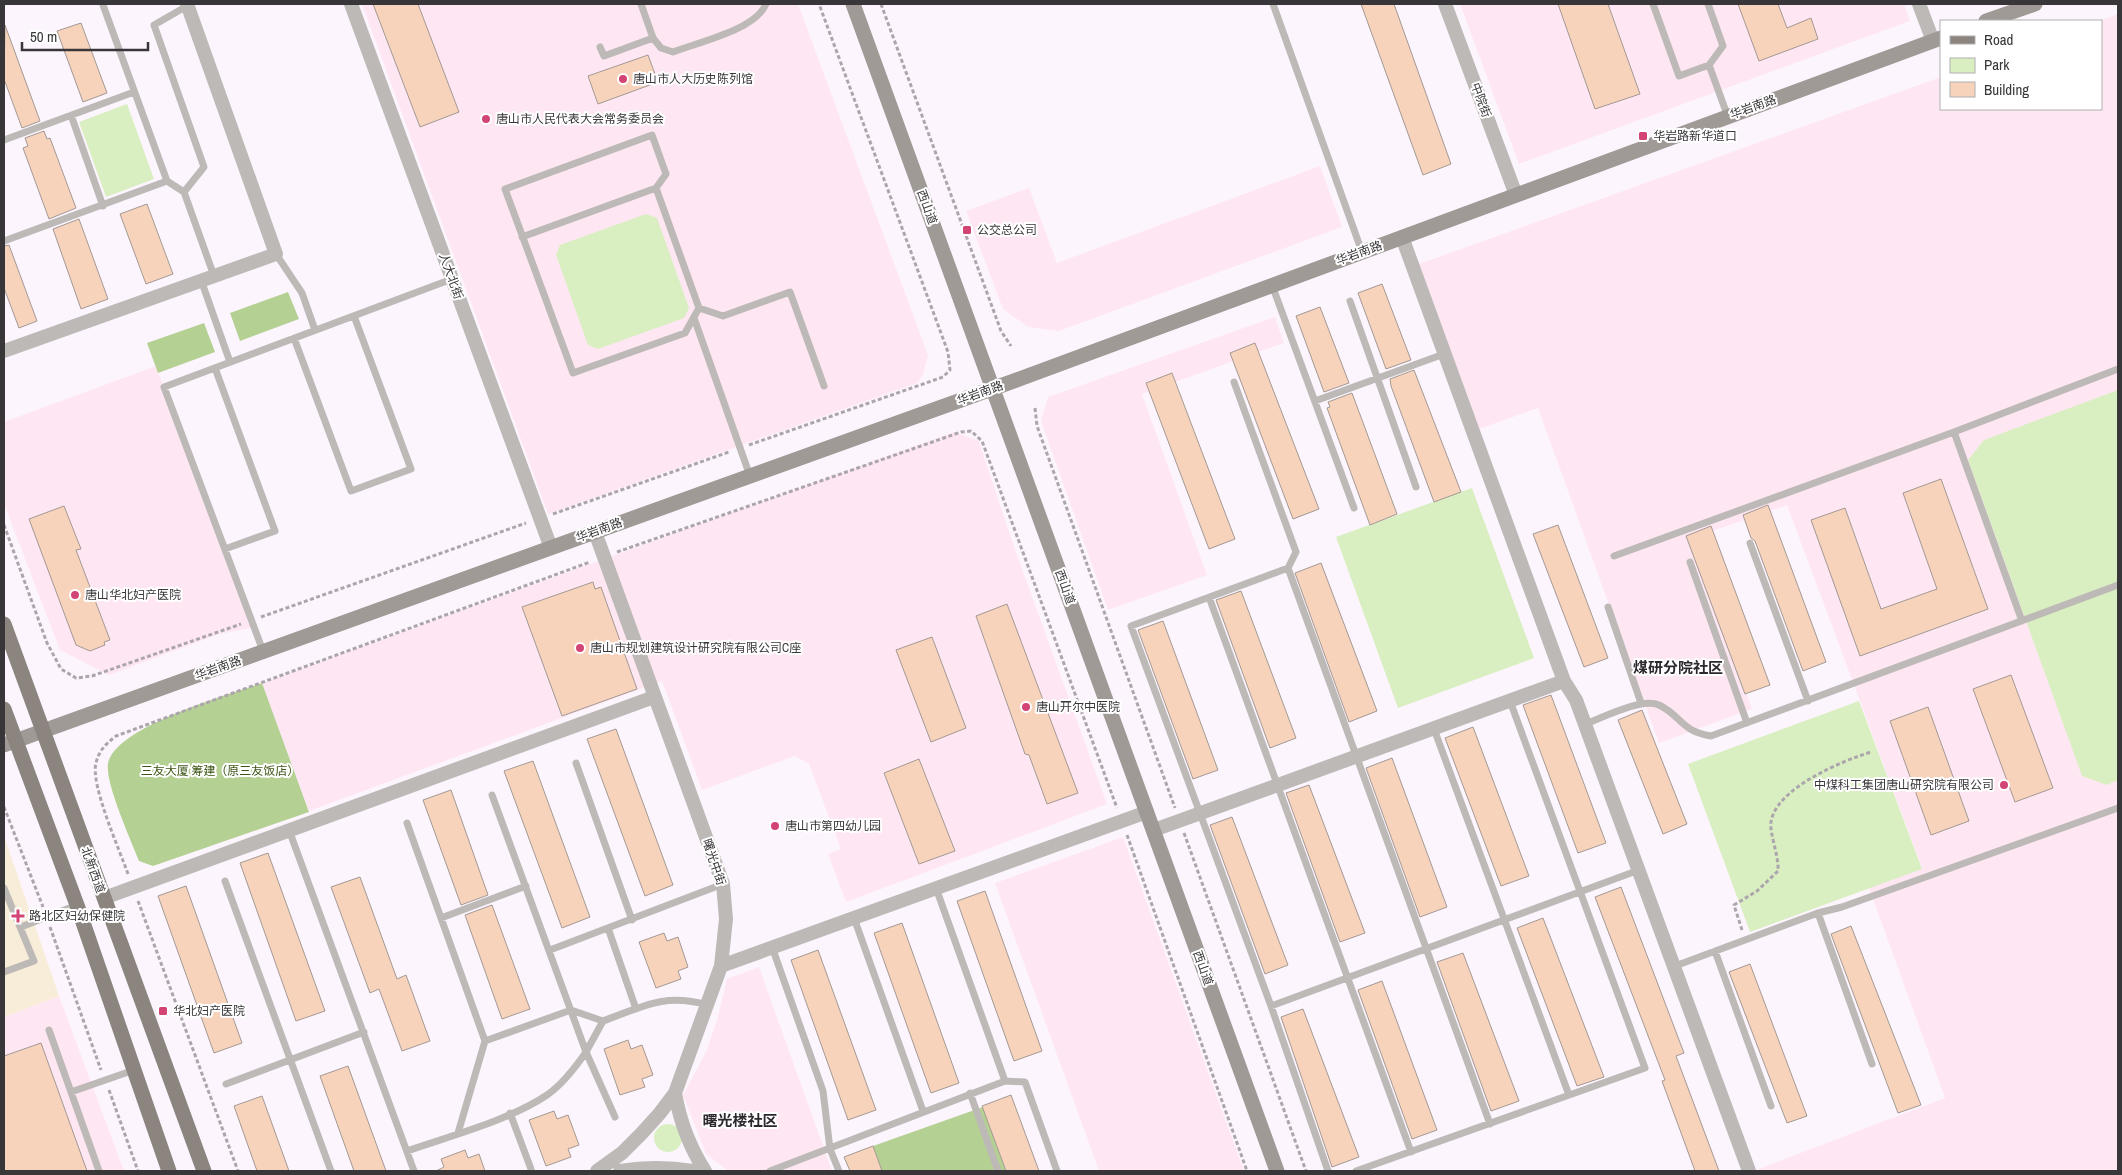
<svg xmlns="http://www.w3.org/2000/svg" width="2122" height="1175" font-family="'Archivo Narrow','Noto Sans SC',sans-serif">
<rect width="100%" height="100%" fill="#fdf5fe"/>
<path fill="#fee7f3" d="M362,4H798L928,355L923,375L917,383L548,514Z
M1460,4H1904L1910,21L1519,164Z
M2118,14V1171H1759L1758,1169L1945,1098L1869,888L1922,868L1787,505L1690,539L1752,709L1659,743L1538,408L1479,429L1419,264L1941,77V109H2101V21H2098Z
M1320,166L1342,227L1059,331L1028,327L1003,309L966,211L1029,188L1057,263Z
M1275,317L1284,343L1142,394L1207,575L1108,610L1041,421L1048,397Z
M156,366L251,628L219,634L109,675L60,650L4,504V422Z
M954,432L979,441L1012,541L1107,804L846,902L828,854L841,849L809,764L795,756L702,790L662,681L309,811L262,683Z
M1123,837L1195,1036L1244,1171H1099L995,883Z
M759,967L832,1171H728L706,1154L683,1095L706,1052L717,1020L727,979Z
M59,996L124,1171H4V1017Z"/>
<path fill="#f8edd8" d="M4,836L59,996L4,1017Z"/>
<path fill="#d9efc1" d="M127,104L154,179L106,197L79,122Z
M646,214L657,218L689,308L684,318L598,349L588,345L556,255L560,245Z
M2118,390V780L2107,785L2082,776L1968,460L1984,440Z
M1472,488L1534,658L1398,708L1336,537Z
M1859,701L1922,869L1750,932L1688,764Z
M654 1138a14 14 0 1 1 28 0a14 14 0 1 1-28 0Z"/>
<path fill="#b5d093" d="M288,292L299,319L240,341L230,313Z
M204,323L215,352L158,373L147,343Z
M262,683L309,812L153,866L139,861C131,840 105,783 108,764C114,727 228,695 262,683Z
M983,1107L1006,1171H882L873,1146Z"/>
<path fill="#f8d3bc" stroke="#a29994" d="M373,4H418L459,112L420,127Z
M1361,4H1394L1451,164L1423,175Z
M1558,4H1608L1640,94L1595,109Z
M1738,4H1778L1787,28L1811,18L1818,39L1759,61Z
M81,23L107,93L83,102L57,31Z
M5,25L40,121L22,128L4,79Z
M648,55L658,82L598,104L588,76Z
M44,131L47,139L50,138L76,208L49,219L23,148L28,146L25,138Z
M147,204L173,274L146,284L120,214Z
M79,219L108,299L81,309L53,229Z
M9,245L37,321L19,328L4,288V246Z
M1382,284L1411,360L1386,369L1358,293Z
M1320,307L1349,383L1324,392L1296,316Z
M1255,343L1319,509L1293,519L1230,353Z
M1414,370L1461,492L1434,502L1391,386L1390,379Z
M1172,373L1235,539L1209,549L1146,383Z
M1352,393L1397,514L1370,525L1327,408L1330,407L1328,402Z
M1941,479L1988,609L1860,656L1811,520L1845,508L1881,609L1937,589L1903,493Z
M1768,505L1826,662L1803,671L1755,541L1751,538L1743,515Z
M64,506L81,549L76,550L110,640L104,642L105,645L90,651L76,645L29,519Z
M1558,525L1608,658L1584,667L1533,534Z
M1711,526L1770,685L1745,694L1686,536Z
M1321,563L1377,711L1349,722L1295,573Z
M593,582L595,589L601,587L637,689L562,716L522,607Z
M1241,591L1296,738L1270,748L1216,600Z
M1007,604L1078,793L1047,804L1029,755L1025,754L976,616Z
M1163,621L1218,770L1193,779L1138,630Z
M932,637L966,728L931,742L896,650Z
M2011,675L2053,788L2015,802L1973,689Z
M1551,695L1606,843L1578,853L1523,705Z
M1928,707L1969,821L1931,835L1890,721Z
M1642,710L1687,824L1663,834L1618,720Z
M1473,727L1529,876L1501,886L1445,738Z
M616,729L673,885L645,896L587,739Z
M1392,758L1447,907L1420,917L1366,768Z
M919,759L955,851L919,864L884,773Z
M533,761L590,917L562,928L504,771Z
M1309,785L1365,933L1340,942L1286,793Z
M451,790L488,895L461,905L423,800Z
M1232,817L1288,965L1265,974L1210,825Z
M268,853L325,1011L296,1021L240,863Z
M360,877L397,979L406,975L430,1041L402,1051L379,989L370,993L331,887Z
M186,886L242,1043L214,1053L158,896Z
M1621,887L1684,1053L1676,1056L1719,1171H1695L1662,1081L1665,1080L1595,897Z
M985,891L1042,1051L1014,1061L957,901Z
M492,905L530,1009L502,1019L465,915Z
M1543,918L1604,1077L1577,1086L1517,928Z
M902,923L959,1083L931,1093L874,933Z
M1851,926L1921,1105L1898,1113L1831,934Z
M664,933L667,941L678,937L688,967L678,971L681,979L656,988L639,942Z
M818,950L876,1110L848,1120L791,960Z
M1463,953L1519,1101L1491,1111L1437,962Z
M1750,964L1807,1116L1787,1123L1729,972Z
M1382,981L1437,1130L1412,1139L1358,990Z
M1303,1009L1359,1157L1332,1167L1281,1017Z
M628,1040L631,1049L642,1045L653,1075L642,1079L645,1087L620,1095L604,1049Z
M41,1043L87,1171H4V1056Z
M348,1066L386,1171H354L320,1076Z
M1011,1095L1039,1171H1006L982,1106Z
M262,1096L289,1171H257L234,1106Z
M554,1111L557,1119L568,1115L579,1145L568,1149L571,1157L546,1166L529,1120Z
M873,1146L882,1171H850L844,1157Z
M465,1150L468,1158L479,1154L485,1171H436L444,1167L441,1159Z"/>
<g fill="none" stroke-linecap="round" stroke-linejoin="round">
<path stroke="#aca6ac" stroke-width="3" stroke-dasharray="4 2.5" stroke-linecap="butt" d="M881,4L1001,331L1011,346
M1035,408L1037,426L1175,808
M749,445L943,377L950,370L948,352L819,4
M553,514L729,452
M4,525L47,643L61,669L76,678L92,676L241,624
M617,552L961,432L971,431L982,441L1117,808
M261,617L526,523
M4,807L43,907
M1184,833L1306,1171
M1127,835L1247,1171
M128,874C120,851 90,784 96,763C99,750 106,744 116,736L590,562
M138,901L238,1171
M50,927L101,1070
M1742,930L1734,905L1757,891L1778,871C1779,855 1769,832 1771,822C1776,788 1842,761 1871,752
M109,1090L138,1171"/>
<path stroke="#bdb9b6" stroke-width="7" d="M641,4L653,38L661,48L673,52C699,42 755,30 766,4
M1273,4L1362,252
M1653,4L1679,76L1709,65L1723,46L1708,4
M103,5L167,181L184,192L214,276
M600,47L604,56L653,38
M1709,65L1728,117
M71,115L103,206
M4,140L134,92
M184,192L204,167L154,25L187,6
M522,237L656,188L699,308L685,333L573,373L505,189L652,135L666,174L656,188
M4,241L167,181
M276,254L302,293L315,330
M201,280L230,362
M1272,285L1354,508
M1350,301L1416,487
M699,308L723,316L790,292L824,386
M694,318L750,476
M294,338L351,491L411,469L354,316
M215,368L275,531L225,549
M1234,382L1296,552L1288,568L1490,1124
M1315,401L1444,354
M1954,432L2022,621
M1750,543L1808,701
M1614,556L1954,432L2118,369
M1690,562L1747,723
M1288,568L1131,626L1271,1006L1639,870
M1209,597L1411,1152
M1608,607L1641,703
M263,651L164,387L452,279
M1585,724C1602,718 1642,697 1659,705C1682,716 1680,731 1711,736L2118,585
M1434,729L1569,1095
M576,763L632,920
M407,823L485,1041L571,1010L603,1021
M289,830L414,1171
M225,881L331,1171
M4,888L34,961L4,972
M936,888L1005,1081
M1818,913L1872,1064
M441,918L526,886
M854,918L923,1111
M21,927L77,905
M608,928L636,1009
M772,947L823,1091L830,1149L839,1171
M550,950L723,884
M1715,951L1771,1106
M1675,966L1818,913L1842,907L2118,808
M1271,1006L1328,1171
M49,1030L99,1171
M226,1084L364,1032
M71,1092L134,1070
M970,1093L998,1171
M510,1113L531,1169
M615,1117L586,1052L603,1021C644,1006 664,993 708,1005
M458,1133L485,1041
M407,1151C450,1136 510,1120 547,1095C563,1084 575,1068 586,1052L492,795
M770,1171L1005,1081L1025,1082L1057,1171
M1356,1171L1645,1068L1510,701"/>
<path stroke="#bdb9b6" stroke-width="14" d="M351,4L551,548
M1445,4L1516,195
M1919,4L1933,41
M4,351L276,254L187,4
M595,532L723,884L726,919L721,966L675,1093L660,1113L642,1133L622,1153L597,1171
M1564,681L1576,700L1749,1171
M1154,830L1564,681L1402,237
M104,898L654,697
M721,966L1147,812
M675,1093C680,1122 689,1146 705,1171
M620,1171C644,1167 668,1167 693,1171"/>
<path stroke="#a09a96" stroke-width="15" d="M853,4L1277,1171
M1986,21L2035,4
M4,745L1022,378L1941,38"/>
<path stroke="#8b847f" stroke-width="15" d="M4,624L204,1171
M4,709L77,905L169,1171"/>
</g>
<g fill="#d14474" stroke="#fff" stroke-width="2">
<circle cx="623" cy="79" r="5"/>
<circle cx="486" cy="119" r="5"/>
<rect x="1638" y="131" width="10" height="10" rx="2.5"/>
<rect x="962" y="225" width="10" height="10" rx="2.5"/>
<circle cx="75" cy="595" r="5"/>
<circle cx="580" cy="648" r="5"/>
<circle cx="1026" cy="707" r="5"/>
<circle cx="2004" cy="785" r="5"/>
<circle cx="775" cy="826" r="5"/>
<path d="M15.5 908.5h5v5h5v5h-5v5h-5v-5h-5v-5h5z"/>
<rect x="158" y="1006" width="10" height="10" rx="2.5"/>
</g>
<g text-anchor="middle" stroke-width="4" stroke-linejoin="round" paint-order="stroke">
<g font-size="12" fill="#393639" stroke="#fff" text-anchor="start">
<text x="633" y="83">唐山市人大历史陈列馆</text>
<text x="496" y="123">唐山市人民代表大会常务委员会</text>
<text x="1653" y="140">华岩路新华道口</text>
<text x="977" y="234">公交总公司</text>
<text x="85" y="599">唐山华北妇产医院</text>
<text x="590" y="652">唐山市规划建筑设计研究院有限公司C座</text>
<text x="1036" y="711">唐山开尔中医院</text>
<text x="1994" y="789" text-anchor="end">中煤科工集团唐山研究院有限公司</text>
<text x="785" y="830">唐山市第四幼儿园</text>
<text x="29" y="920">路北区妇幼保健院</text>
<text x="173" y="1015">华北妇产医院</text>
</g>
<g font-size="12" fill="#393639" stroke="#fff">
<text transform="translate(1481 100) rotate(70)" y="4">中院街</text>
<text transform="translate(1753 107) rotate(-20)" y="4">华岩南路</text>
<text transform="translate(927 207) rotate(70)" y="4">西山道</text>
<text transform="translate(1359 253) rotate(-20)" y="4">华岩南路</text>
<text transform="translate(451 276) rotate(70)" y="4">人大北街</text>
<text transform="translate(980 393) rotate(-20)" y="4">华岩南路</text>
<text transform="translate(599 530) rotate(-20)" y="4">华岩南路</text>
<text transform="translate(1065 587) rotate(70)" y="4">西山道</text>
<text transform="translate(218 668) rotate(-20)" y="4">华岩南路</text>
<text transform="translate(714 862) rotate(71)" y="4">曙光中街</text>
<text transform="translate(93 870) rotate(70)" y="4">北新西道</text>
<text transform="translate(1203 968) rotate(70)" y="4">西山道</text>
</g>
<g font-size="12" fill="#3c5414" stroke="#fff">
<text x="220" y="775">三友大厦 筹建（原三友饭店）</text>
</g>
<g font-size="15" font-weight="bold" fill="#2d282e" stroke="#fff">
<text x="1678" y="673">煤研分院社区</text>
<text x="740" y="1126">曙光楼社区</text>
</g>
</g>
<rect width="2122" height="1175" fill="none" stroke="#393639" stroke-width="10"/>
<rect x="1940" y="20" width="162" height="90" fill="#ffffff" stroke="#b0afb0"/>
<rect x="1950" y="36" width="25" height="8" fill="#8b847f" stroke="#b0afb0"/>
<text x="1984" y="45" font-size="15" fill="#393639">Road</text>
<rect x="1950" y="58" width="25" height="15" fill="#d9efc1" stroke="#b0afb0"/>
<text x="1984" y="70" font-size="15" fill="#393639">Park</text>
<rect x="1950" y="82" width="25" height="15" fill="#f8d3bc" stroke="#b0afb0"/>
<text x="1984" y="95" font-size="15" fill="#393639">Building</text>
<path d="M22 42v8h126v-8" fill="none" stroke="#393639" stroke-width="2.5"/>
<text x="30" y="42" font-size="15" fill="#393639" stroke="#ffffff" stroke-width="4" paint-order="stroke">50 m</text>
</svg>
